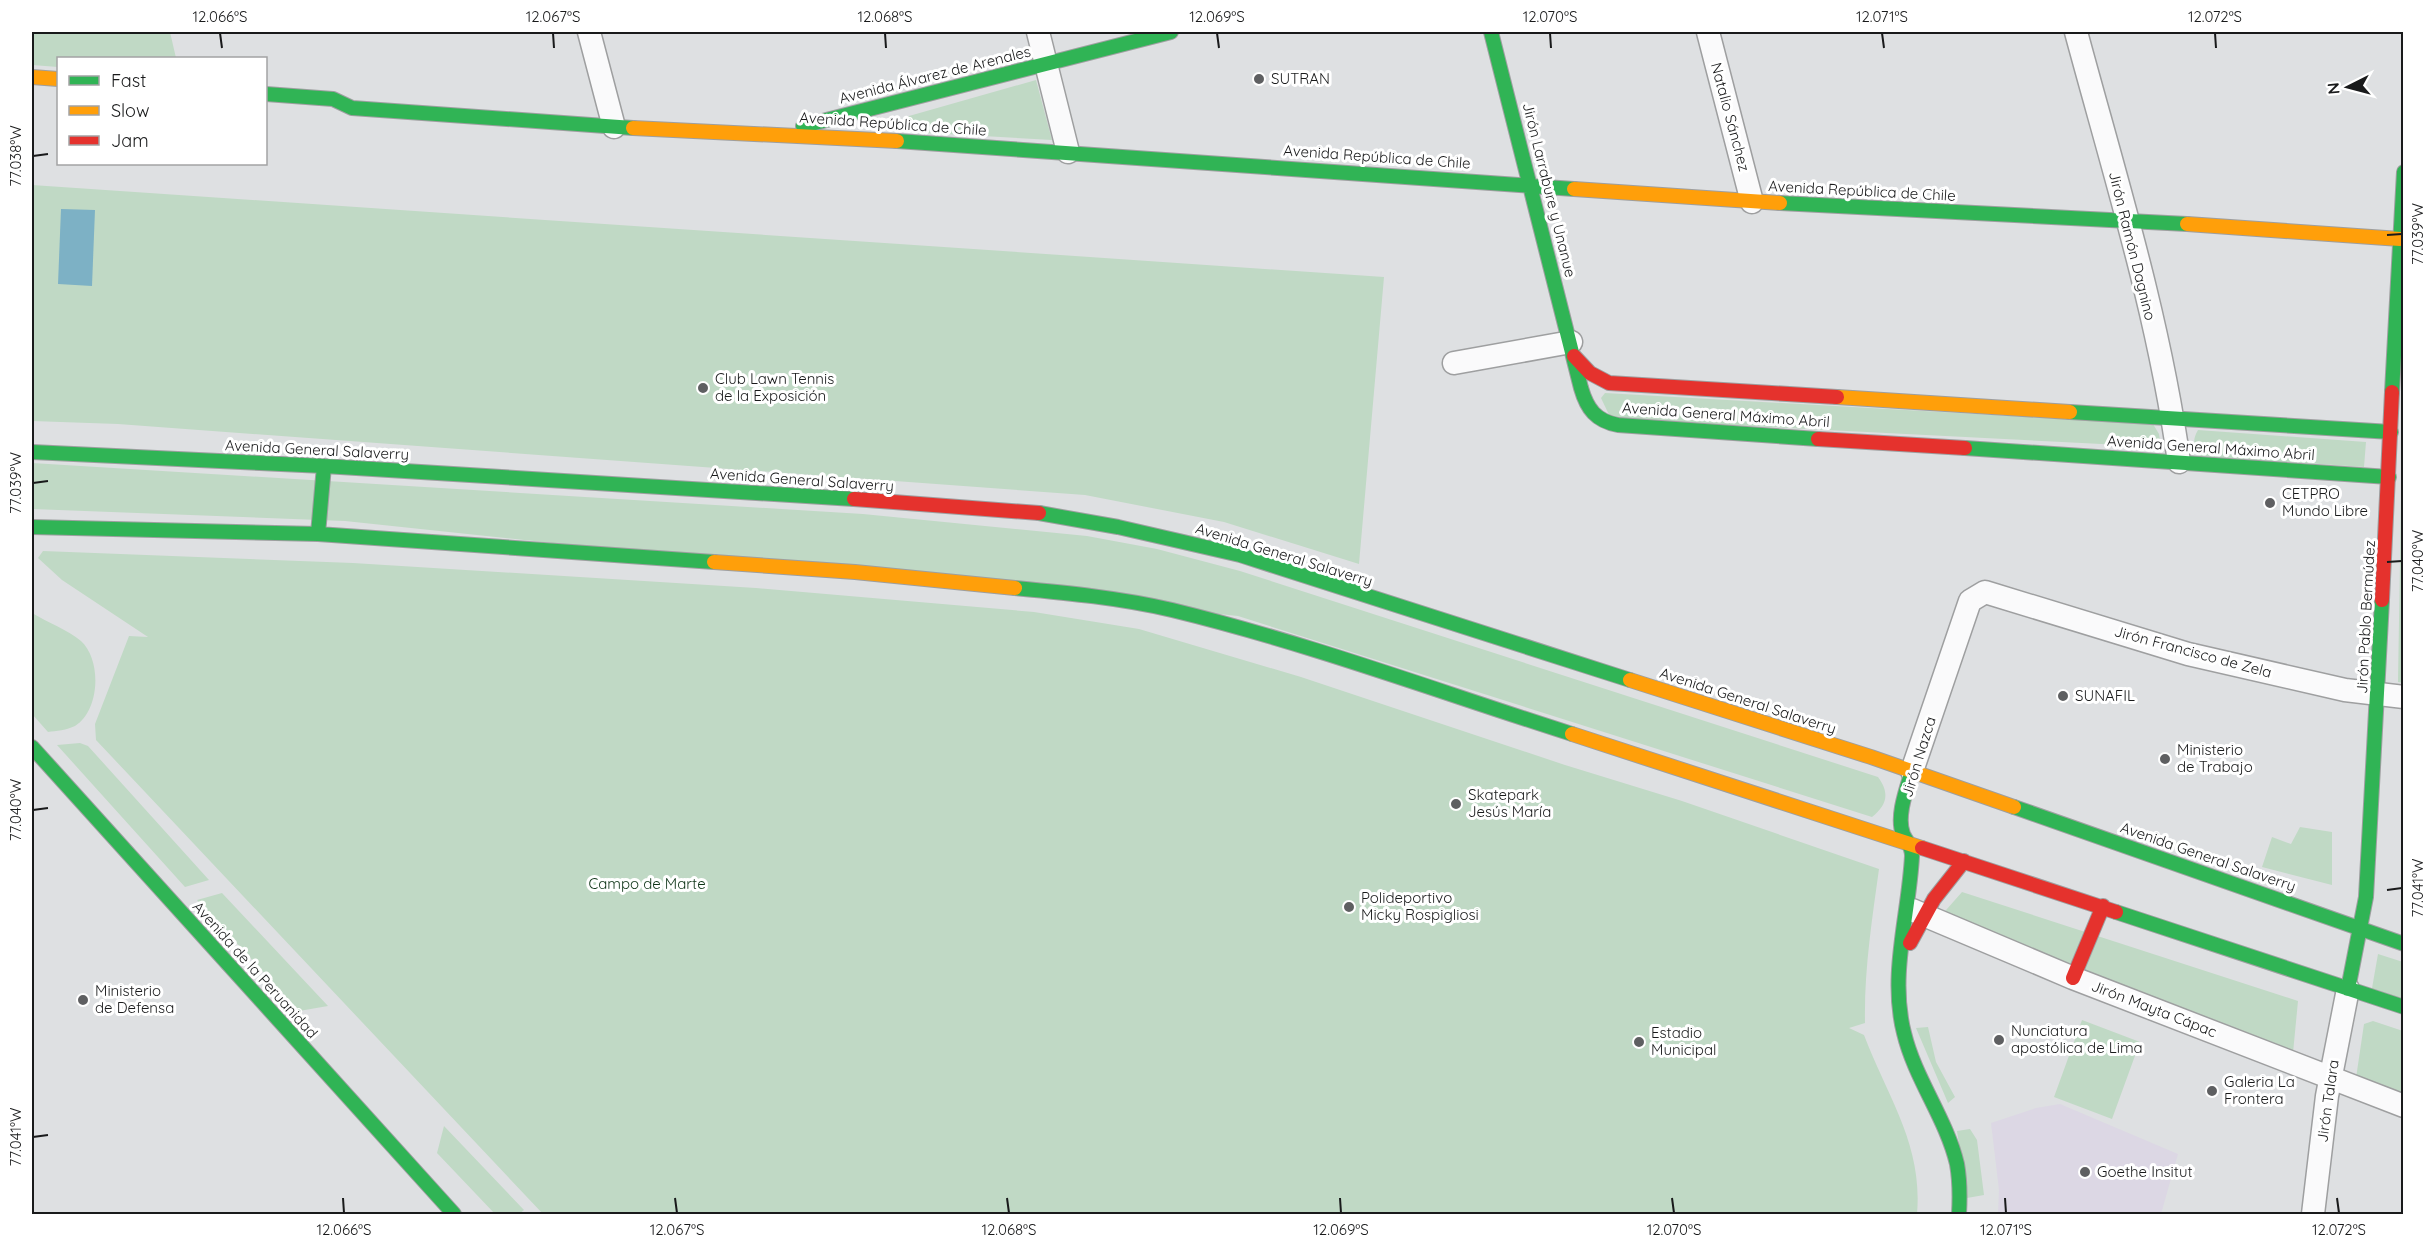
<svg xmlns="http://www.w3.org/2000/svg" width="2435" height="1246" font-family="Quicksand,sans-serif">
<rect width="100%" height="100%" fill="#dee0e2"/>
<path fill="#dcd7e4" d="M2060,1104L2178,1154L2161,1214H1998L1999,1190L1991,1123L2036,1108Z"/>
<path fill="#c0d9c5" d="M32,32H170L176,58H58V67L32,65Z
M1036,80L1052,140L913,132L905,125L909,116Z
M32,185L1384,277L1359,564L1224,522L1085,495L118,424L32,421Z
M2403,376H2404L2403,683L2398,682Z
M1605,393L2153,424L2159,434L2161,447L1611,419L1601,398Z
M2198,430L2366,442L2364,467L2198,456C2194,446 2192,440 2198,430Z
M32,463L863,514L1087,536L1157,549L1240,571L1878,777C1890,793 1887,805 1872,817L1238,616L345,521L32,509Z
M43,551L353,563L756,588L1034,612L1139,629L1301,677L1565,765L1682,801L1879,869C1872,920 1864,971 1865,1023L1849,1028L1864,1035C1888,1098 1923,1145 1917,1214H543L96,740L95,724L129,636L148,637L62,580L38,558Z
M32,613C47,622 68,630 81,641C102,660 100,711 75,726C67,730 56,731 48,732L32,714Z
M80,743L88,746L209,880L185,887L57,745Z
M2300,827L2332,832V885L2262,867L2272,837L2291,844Z
M1962,892L2298,1001L2293,1053L1939,918Z
M222,893L328,1006L299,1011L197,900Z
M2378,954L2403,962V1005L2371,994Z
M2082,1020L2140,1042L2112,1119L2054,1097Z
M2373,1021L2403,1031V1096L2356,1078L2364,1024Z
M1928,1027L1936,1062L1955,1097L1948,1103L1916,1028Z
M444,1126L524,1210L519,1214H495L437,1153Z
M1970,1129L1977,1140L1984,1195L1967,1198L1957,1131Z"/>
<path fill="#7db1c5" d="M61,209L95,210L92,286L58,284Z"/>
<g fill="none" stroke-linecap="round" stroke-linejoin="round">
<defs>
<path id="street" d="M589,32L614,127
M1038,32L1068,152
M1708,32L1752,202
M2076,32C2114,173 2159,316 2179,462
M1454,363L1571,342
M1912,771L1970,601L1985,592L2188,654L2345,690L2404,697
M1912,910L2073,978L2404,1106
M2313,1214L2327,1096L2348,989"/>
<path id="fast" d="M1491,32L1581,388C1587,409 1596,421 1618,425L1818,439
M266,94L333,99L352,108L633,128
M803,126L1171,32
M897,141L1574,189
M1780,203L2187,224
M2392,392L2404,172
M2070,412L2391,432
M1965,448L2389,477
M32,452L324,466L854,499
M1039,513L1118,527L1240,555L1630,680
M32,527L318,534L714,562
M318,534L324,466
M1015,588C1068,593 1121,598 1172,610C1308,643 1440,692 1572,734
M32,747L454,1214
M1912,771C1907,788 1896,816 1903,834C1907,843 1912,845 1912,856C1909,915 1889,975 1904,1033C1915,1079 1946,1118 1957,1164C1960,1181 1960,1197 1959,1214
M2014,807L2404,944
M2116,912L2404,1007
M2348,989L2366,897L2382,600"/>
<path id="slow" d="M32,77L58,79
M633,128L897,141
M1574,189L1780,203
M2187,224L2400,239
M1837,397L2070,412
M714,562L855,572L1015,588
M1630,680L1871,757L2014,807
M1572,734L1922,848"/>
<path id="jam" d="M1574,356L1590,373L1609,383L1837,397
M1818,439L1965,448
M854,499L1039,513
M2382,600L2392,392
M1922,848L2116,912
M1910,943L1934,899L1964,861
M2073,978L2103,906"/>
</defs>
<use href="#street" stroke="#9e9fa0" stroke-width="25"/>
<use href="#fast" stroke="#9e9fa0" stroke-width="16"/>
<use href="#slow" stroke="#9e9fa0" stroke-width="16"/>
<use href="#jam" stroke="#9e9fa0" stroke-width="16"/>
<use href="#street" stroke="#fafafb" stroke-width="22"/>
<use href="#fast" stroke="#30b455" stroke-width="14"/>
<use href="#slow" stroke="#ff9f0a" stroke-width="14"/>
<use href="#jam" stroke="#e5322d" stroke-width="14"/>
</g>
<path fill="none" stroke="#191a1b" stroke-width="2" d="M220,33L222,48M553,33L554,48M885,33L886,48M1217,33L1219,48M1550,33L1551,48M1882,33L1884,48M2215,33L2216,48M33,156L48,154M2387,235L2402,234M33,483L48,481M2387,562L2402,561M33,810L48,808M2387,890L2402,888M33,1137L48,1135M343,1198L344,1213M675,1198L677,1213M1007,1198L1009,1213M1340,1198L1341,1213M1672,1198L1674,1213M2005,1198L2006,1213M2337,1198L2339,1213"/>
<g fill="#5e5f61" stroke="#fff" stroke-width="2">
<circle cx="1259" cy="79" r="6"/>
<circle cx="703" cy="388" r="6"/>
<circle cx="2270" cy="503" r="6"/>
<circle cx="2063" cy="696" r="6"/>
<circle cx="2165" cy="759" r="6"/>
<circle cx="1456" cy="804" r="6"/>
<circle cx="1349" cy="907" r="6"/>
<circle cx="83" cy="1000" r="6"/>
<circle cx="1999" cy="1040" r="6"/>
<circle cx="1639" cy="1042" r="6"/>
<circle cx="2212" cy="1091" r="6"/>
<circle cx="2085" cy="1172" r="6"/>
</g>
<g text-anchor="middle" stroke-width="6" stroke-linejoin="round" paint-order="stroke">
<g font-size="15" fill="#191a1b" stroke="#fff">
<text transform="translate(935 75) rotate(-14)" y="5">Avenida Álvarez de Arenales</text>
<text transform="translate(1730 117) rotate(75)" y="5">Natalio Sánchez</text>
<text transform="translate(893 124) rotate(4)" y="5">Avenida República de Chile</text>
<text transform="translate(1377 157) rotate(4)" y="5">Avenida República de Chile</text>
<text transform="translate(1549 190) rotate(76)" y="5">Jirón Larrabure y Unanue</text>
<text transform="translate(1862 191) rotate(3)" y="5">Avenida República de Chile</text>
<text transform="translate(2132 246) rotate(76)" y="5">Jirón Ramón Dagnino</text>
<text transform="translate(1726 415) rotate(4)" y="5">Avenida General Máximo Abril</text>
<text transform="translate(2211 448) rotate(4)" y="5">Avenida General Máximo Abril</text>
<text transform="translate(317 450) rotate(3)" y="5">Avenida General Salaverry</text>
<text transform="translate(802 480) rotate(4)" y="5">Avenida General Salaverry</text>
<text transform="translate(1284 555) rotate(17)" y="5">Avenida General Salaverry</text>
<text transform="translate(2366 617) rotate(-87)" y="5">Jirón Pablo Bermúdez</text>
<text transform="translate(2193 652) rotate(15)" y="5">Jirón Francisco de Zela</text>
<text transform="translate(1748 701) rotate(18)" y="5">Avenida General Salaverry</text>
<text transform="translate(1919 757) rotate(-73)" y="5">Jirón Nazca</text>
<text transform="translate(2208 857) rotate(19)" y="5">Avenida General Salaverry</text>
<text transform="translate(255 970) rotate(48)" y="5">Avenida de la Peruanidad</text>
<text transform="translate(2154 1009) rotate(21)" y="5">Jirón Mayta Cápac</text>
<text transform="translate(2328 1101) rotate(-82)" y="5">Jirón Talara</text>
</g>
<g font-size="15" fill="#191a1b" stroke="#fff" text-anchor="start">
<text x="1271" y="84">SUTRAN</text>
<text x="715" y="384">Club Lawn Tennis<tspan x="715" dy="17">de la Exposición</tspan></text>
<text x="2282" y="499">CETPRO<tspan x="2282" dy="17">Mundo Libre</tspan></text>
<text x="2075" y="701">SUNAFIL</text>
<text x="2177" y="755">Ministerio<tspan x="2177" dy="17">de Trabajo</tspan></text>
<text x="1468" y="800">Skatepark<tspan x="1468" dy="17">Jesús María</tspan></text>
<text x="1361" y="903">Polideportivo<tspan x="1361" dy="17">Micky Rospigliosi</tspan></text>
<text x="95" y="996">Ministerio<tspan x="95" dy="17">de Defensa</tspan></text>
<text x="2011" y="1036">Nunciatura<tspan x="2011" dy="17">apostólica de Lima</tspan></text>
<text x="1651" y="1038">Estadio<tspan x="1651" dy="17">Municipal</tspan></text>
<text x="2224" y="1087">Galeria La<tspan x="2224" dy="17">Frontera</tspan></text>
<text x="2097" y="1177">Goethe Insitut</text>
</g>
<g font-size="15" fill="#0d3416" stroke="#fff">
<text x="647" y="889">Campo de Marte</text>
</g>
</g>
<rect width="2435" height="1246" fill="none" stroke="#ffffff" stroke-width="66"/>
<rect x="57" y="57" width="210" height="108" fill="#ffffff" stroke="#a3a3a4" stroke-width="1.5"/>
<rect x="69" y="76" width="30" height="9" fill="#30b455" stroke="#a3a3a4" stroke-width="1.5"/>
<text x="111" y="87" font-size="18" fill="#191a1b">Fast</text>
<rect x="69" y="106" width="30" height="9" fill="#ff9f0a" stroke="#a3a3a4" stroke-width="1.5"/>
<text x="111" y="117" font-size="18" fill="#191a1b">Slow</text>
<rect x="69" y="136" width="30" height="9" fill="#e5322d" stroke="#a3a3a4" stroke-width="1.5"/>
<text x="111" y="147" font-size="18" fill="#191a1b">Jam</text>
<g transform="translate(2348 87) rotate(264)" stroke="#ffffff" stroke-width="4.5" paint-order="stroke">
<path d="M0-4.5L10 22L0 15L-10 22Z" fill="#191a1b"/>
<text y="-9" font-size="16" font-weight="bold" text-anchor="middle" fill="#191a1b">N</text>
</g>
<rect x="33" y="33" width="2369" height="1180" fill="none" stroke="#191a1b" stroke-width="2"/>
<g font-size="15" text-anchor="middle" fill="#191a1b">
<text x="220" y="22">12.066°S</text>
<text x="553" y="22">12.067°S</text>
<text x="885" y="22">12.068°S</text>
<text x="1217" y="22">12.069°S</text>
<text x="1550" y="22">12.070°S</text>
<text x="1882" y="22">12.071°S</text>
<text x="2215" y="22">12.072°S</text>
<text transform="translate(16 156) rotate(-90)" y="5">77.038°W</text>
<text transform="translate(2418 234) rotate(-90)" y="5">77.039°W</text>
<text transform="translate(16 483) rotate(-90)" y="5">77.039°W</text>
<text transform="translate(2418 561) rotate(-90)" y="5">77.040°W</text>
<text transform="translate(16 810) rotate(-90)" y="5">77.040°W</text>
<text transform="translate(2418 888) rotate(-90)" y="5">77.041°W</text>
<text transform="translate(16 1137) rotate(-90)" y="5">77.041°W</text>
<text x="344" y="1235">12.066°S</text>
<text x="677" y="1235">12.067°S</text>
<text x="1009" y="1235">12.068°S</text>
<text x="1341" y="1235">12.069°S</text>
<text x="1674" y="1235">12.070°S</text>
<text x="2006" y="1235">12.071°S</text>
<text x="2339" y="1235">12.072°S</text>
</g>
</svg>
